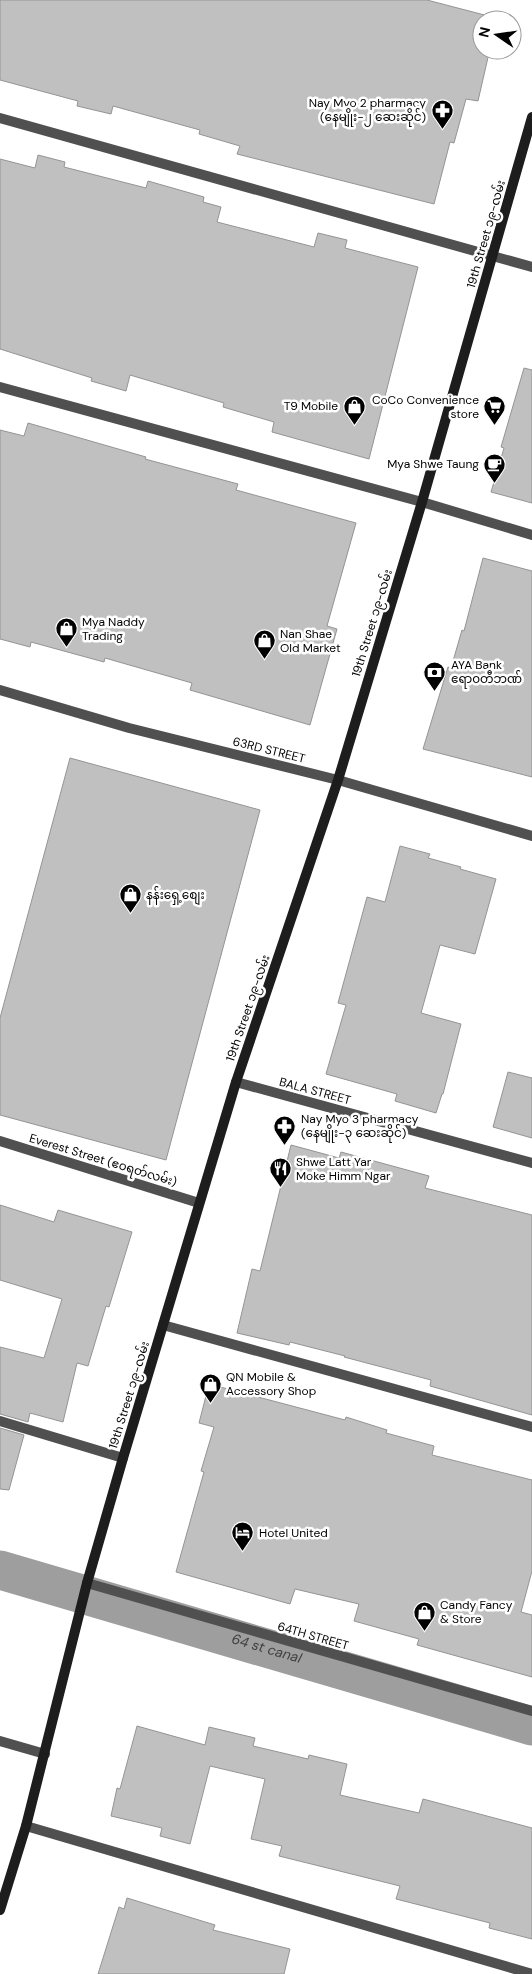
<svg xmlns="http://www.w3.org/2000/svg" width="532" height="1974" font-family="'DM Sans','Noto Sans Myanmar',sans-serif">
<rect width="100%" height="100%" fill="#fff"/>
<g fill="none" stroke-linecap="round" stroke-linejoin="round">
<path stroke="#9e9e9e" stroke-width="39" id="s1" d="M0,1570L532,1726"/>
</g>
<path fill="#c0c0c0" stroke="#949494" d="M0,0H427L496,18L495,20H482V50H488L487,53H489L478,101L466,99L454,143L450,142L434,204L237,154L240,146L199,134L200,130L113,106L111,114L77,106L78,101L0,80Z
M38,155L65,162L64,167L146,188L148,181L204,197L203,202L221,207L217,222L314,247L318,233L347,240L345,248L418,267L369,459L272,432L274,422L223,407L224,403L130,375L126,391L91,381L92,378L0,349V159L35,168Z
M524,368L532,370V503L491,492L504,448L501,447Z
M28,423L146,457L145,459L238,484L236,490L356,523L327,626L337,629L310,725L190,690L192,683L105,658L104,662L31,642L30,647L0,639V430L24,436Z
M483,558L532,571V777L423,749L448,667L451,668L462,630L464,631Z
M70,758L260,810L166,1160L0,1115V1018Z
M400,846L430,854L428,858L461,867L460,869L496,879L475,954L440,945L421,1013L461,1024L443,1094H442L436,1113L395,1101L397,1094L326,1074L346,1005L338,1003L367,897L385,902Z
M508,1072L532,1078V1138L493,1127Z
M291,1145L339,1158L341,1152L429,1176L425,1188L532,1215V1415L430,1386L431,1380L344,1357L345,1356L290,1342L289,1345L237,1333L252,1269L260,1271Z
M0,1205L54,1222L58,1210L132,1232L109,1307L106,1306L88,1366L77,1363L63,1422L30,1413L28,1422L0,1414V1347L44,1358L62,1299L0,1280Z
M209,1384L345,1420L346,1417L387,1430L386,1433L434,1446L432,1455L532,1480V1571L521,1612L532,1615V1677L417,1645L419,1639L354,1621L359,1604L295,1589L290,1604L176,1572L204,1472L201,1471L214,1427L199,1423Z
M0,1428L24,1435L9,1490L0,1489Z
M137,1726L205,1745L209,1727L255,1738L253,1746L308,1759L309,1755L347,1764L340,1795L419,1813L423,1799L532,1828V1939L489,1928L490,1923L396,1899L400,1886L279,1856L282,1846L251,1839L265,1779L210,1766L190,1844L160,1836L162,1828L111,1816L117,1788L120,1789Z
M127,1898L215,1925L213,1930L290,1949L284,1974H98L119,1907L124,1909Z"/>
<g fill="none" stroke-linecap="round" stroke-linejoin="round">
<path stroke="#505050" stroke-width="10" d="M0,118L532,267
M0,387L422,502L532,535
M0,690L129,728L338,780L532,836
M236,1082L532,1163
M0,1141L199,1203
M163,1325L532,1427
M0,1421L123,1458
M87,1583L532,1711
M0,1741L45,1754
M26,1826L532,1974"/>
<path stroke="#1d1d1d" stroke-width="10" d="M0,1910L26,1826L87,1583L123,1458L236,1082L338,780L422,502L532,117"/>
</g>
<defs>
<symbol id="pharmacy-pin" viewBox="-11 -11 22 30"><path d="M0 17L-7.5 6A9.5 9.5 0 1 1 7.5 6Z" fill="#000" stroke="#fff"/><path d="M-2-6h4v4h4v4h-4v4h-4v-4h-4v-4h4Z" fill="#fff"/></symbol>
<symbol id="shop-pin" viewBox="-11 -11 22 30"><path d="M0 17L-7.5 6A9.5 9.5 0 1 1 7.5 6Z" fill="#000" stroke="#fff"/><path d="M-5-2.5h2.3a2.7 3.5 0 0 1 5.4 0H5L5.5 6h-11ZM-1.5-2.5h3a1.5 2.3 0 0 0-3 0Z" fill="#fff"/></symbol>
<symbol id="supermarket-pin" viewBox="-11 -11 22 30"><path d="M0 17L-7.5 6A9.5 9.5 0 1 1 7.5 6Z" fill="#000" stroke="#fff"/><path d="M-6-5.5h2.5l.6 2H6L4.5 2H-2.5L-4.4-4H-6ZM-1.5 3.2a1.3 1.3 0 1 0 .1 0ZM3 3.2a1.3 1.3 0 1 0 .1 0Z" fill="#fff"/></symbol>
<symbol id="cafe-pin" viewBox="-11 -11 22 30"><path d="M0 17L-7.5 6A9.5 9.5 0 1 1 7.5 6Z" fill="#000" stroke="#fff"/><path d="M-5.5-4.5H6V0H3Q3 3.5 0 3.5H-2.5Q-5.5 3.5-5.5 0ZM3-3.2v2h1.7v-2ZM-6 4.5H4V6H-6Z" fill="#fff"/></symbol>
<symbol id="bank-pin" viewBox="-11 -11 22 30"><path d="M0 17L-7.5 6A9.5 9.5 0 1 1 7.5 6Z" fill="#000" stroke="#fff"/><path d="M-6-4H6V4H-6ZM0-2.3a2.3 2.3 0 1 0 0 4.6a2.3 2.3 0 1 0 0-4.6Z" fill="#fff"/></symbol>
<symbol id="restaurant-pin" viewBox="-11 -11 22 30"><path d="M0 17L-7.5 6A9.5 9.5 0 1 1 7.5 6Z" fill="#000" stroke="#fff"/><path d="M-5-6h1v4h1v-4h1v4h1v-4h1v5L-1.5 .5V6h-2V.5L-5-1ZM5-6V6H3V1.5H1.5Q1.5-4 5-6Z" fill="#fff"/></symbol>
<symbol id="hotel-pin" viewBox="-11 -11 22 30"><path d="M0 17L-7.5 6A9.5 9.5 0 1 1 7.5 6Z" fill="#000" stroke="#fff"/><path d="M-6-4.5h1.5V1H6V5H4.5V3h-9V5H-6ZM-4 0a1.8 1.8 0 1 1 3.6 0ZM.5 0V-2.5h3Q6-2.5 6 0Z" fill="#fff"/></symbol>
</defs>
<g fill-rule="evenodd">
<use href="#pharmacy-pin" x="430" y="98" width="25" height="34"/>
<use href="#shop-pin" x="342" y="394" width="25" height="34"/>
<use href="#supermarket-pin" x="482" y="394" width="25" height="34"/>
<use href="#cafe-pin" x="482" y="452" width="25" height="34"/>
<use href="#shop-pin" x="54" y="616" width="25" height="34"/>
<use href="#shop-pin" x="252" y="628" width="25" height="34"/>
<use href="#bank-pin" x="422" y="660" width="25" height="34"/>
<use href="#shop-pin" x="118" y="882" width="25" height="34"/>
<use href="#pharmacy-pin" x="272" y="1114" width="25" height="34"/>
<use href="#restaurant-pin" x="268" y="1156" width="25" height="34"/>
<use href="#shop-pin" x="198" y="1372" width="25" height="34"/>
<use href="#hotel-pin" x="230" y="1520" width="25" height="34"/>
<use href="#shop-pin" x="412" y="1600" width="25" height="34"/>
</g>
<g text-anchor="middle" stroke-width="5" stroke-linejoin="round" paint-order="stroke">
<g font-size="12" fill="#000" stroke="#fff" text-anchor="start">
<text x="426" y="107" text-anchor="end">Nay Myo 2 pharmacy<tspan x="426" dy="14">(နေမျိုး−၂ ဆေးဆိုင်)</tspan></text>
<text x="479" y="404" text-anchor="end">CoCo Convenience<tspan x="479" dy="14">store</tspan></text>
<text x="338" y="410" text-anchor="end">T9 Mobile</text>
<text x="479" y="468" text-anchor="end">Mya Shwe Taung</text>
<text x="82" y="626">Mya Naddy<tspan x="82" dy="14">Trading</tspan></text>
<text x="280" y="638">Nan Shae<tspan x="280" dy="14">Old Market</tspan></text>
<text x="451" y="669">AYA Bank<tspan x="451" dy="14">ဧရာ၀တီဘဏ်</tspan></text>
<text x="146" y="899">နန်းရှေ့စျေး</text>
<text x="301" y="1123">Nay Myo 3 pharmacy<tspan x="301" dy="14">(နေမျိုး−၃ ဆေးဆိုင်)</tspan></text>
<text x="296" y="1166">Shwe Latt Yar<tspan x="296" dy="14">Moke Himm Ngar</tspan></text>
<text x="226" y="1381">QN Mobile &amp;<tspan x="226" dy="14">Accessory Shop</tspan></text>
<text x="259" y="1537">Hotel United</text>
<text x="440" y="1609">Candy Fancy<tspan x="440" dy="14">&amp; Store</tspan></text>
</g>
<g font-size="12" fill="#000" stroke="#fff">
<text transform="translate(486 234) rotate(-74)" y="4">19th Street ၁၉−လမ်း</text>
<text transform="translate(372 623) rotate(-73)" y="4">19th Street ၁၉−လမ်း</text>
<text transform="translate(269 750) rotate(14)" y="4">63RD STREET</text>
<text transform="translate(248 1008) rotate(-71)" y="4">19th Street ၁၉−လမ်း</text>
<text transform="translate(315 1091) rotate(15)" y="4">BALA STREET</text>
<text transform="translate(103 1160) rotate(17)" y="4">Everest Street (ဧ၀ရတ်လမ်း)</text>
<text transform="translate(129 1395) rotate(-73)" y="4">19th Street ၁၉−လမ်း</text>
<text transform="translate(313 1636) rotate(16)" y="4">64TH STREET</text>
</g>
<g font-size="14" font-style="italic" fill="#3f3f3f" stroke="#fff">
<text dy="5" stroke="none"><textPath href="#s1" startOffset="278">64 st canal</textPath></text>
</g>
</g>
<g transform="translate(497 35) rotate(283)"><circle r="24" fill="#ffffff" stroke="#999999"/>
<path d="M0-4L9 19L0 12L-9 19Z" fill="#000000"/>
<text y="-8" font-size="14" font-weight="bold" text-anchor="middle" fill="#000000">N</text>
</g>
</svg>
